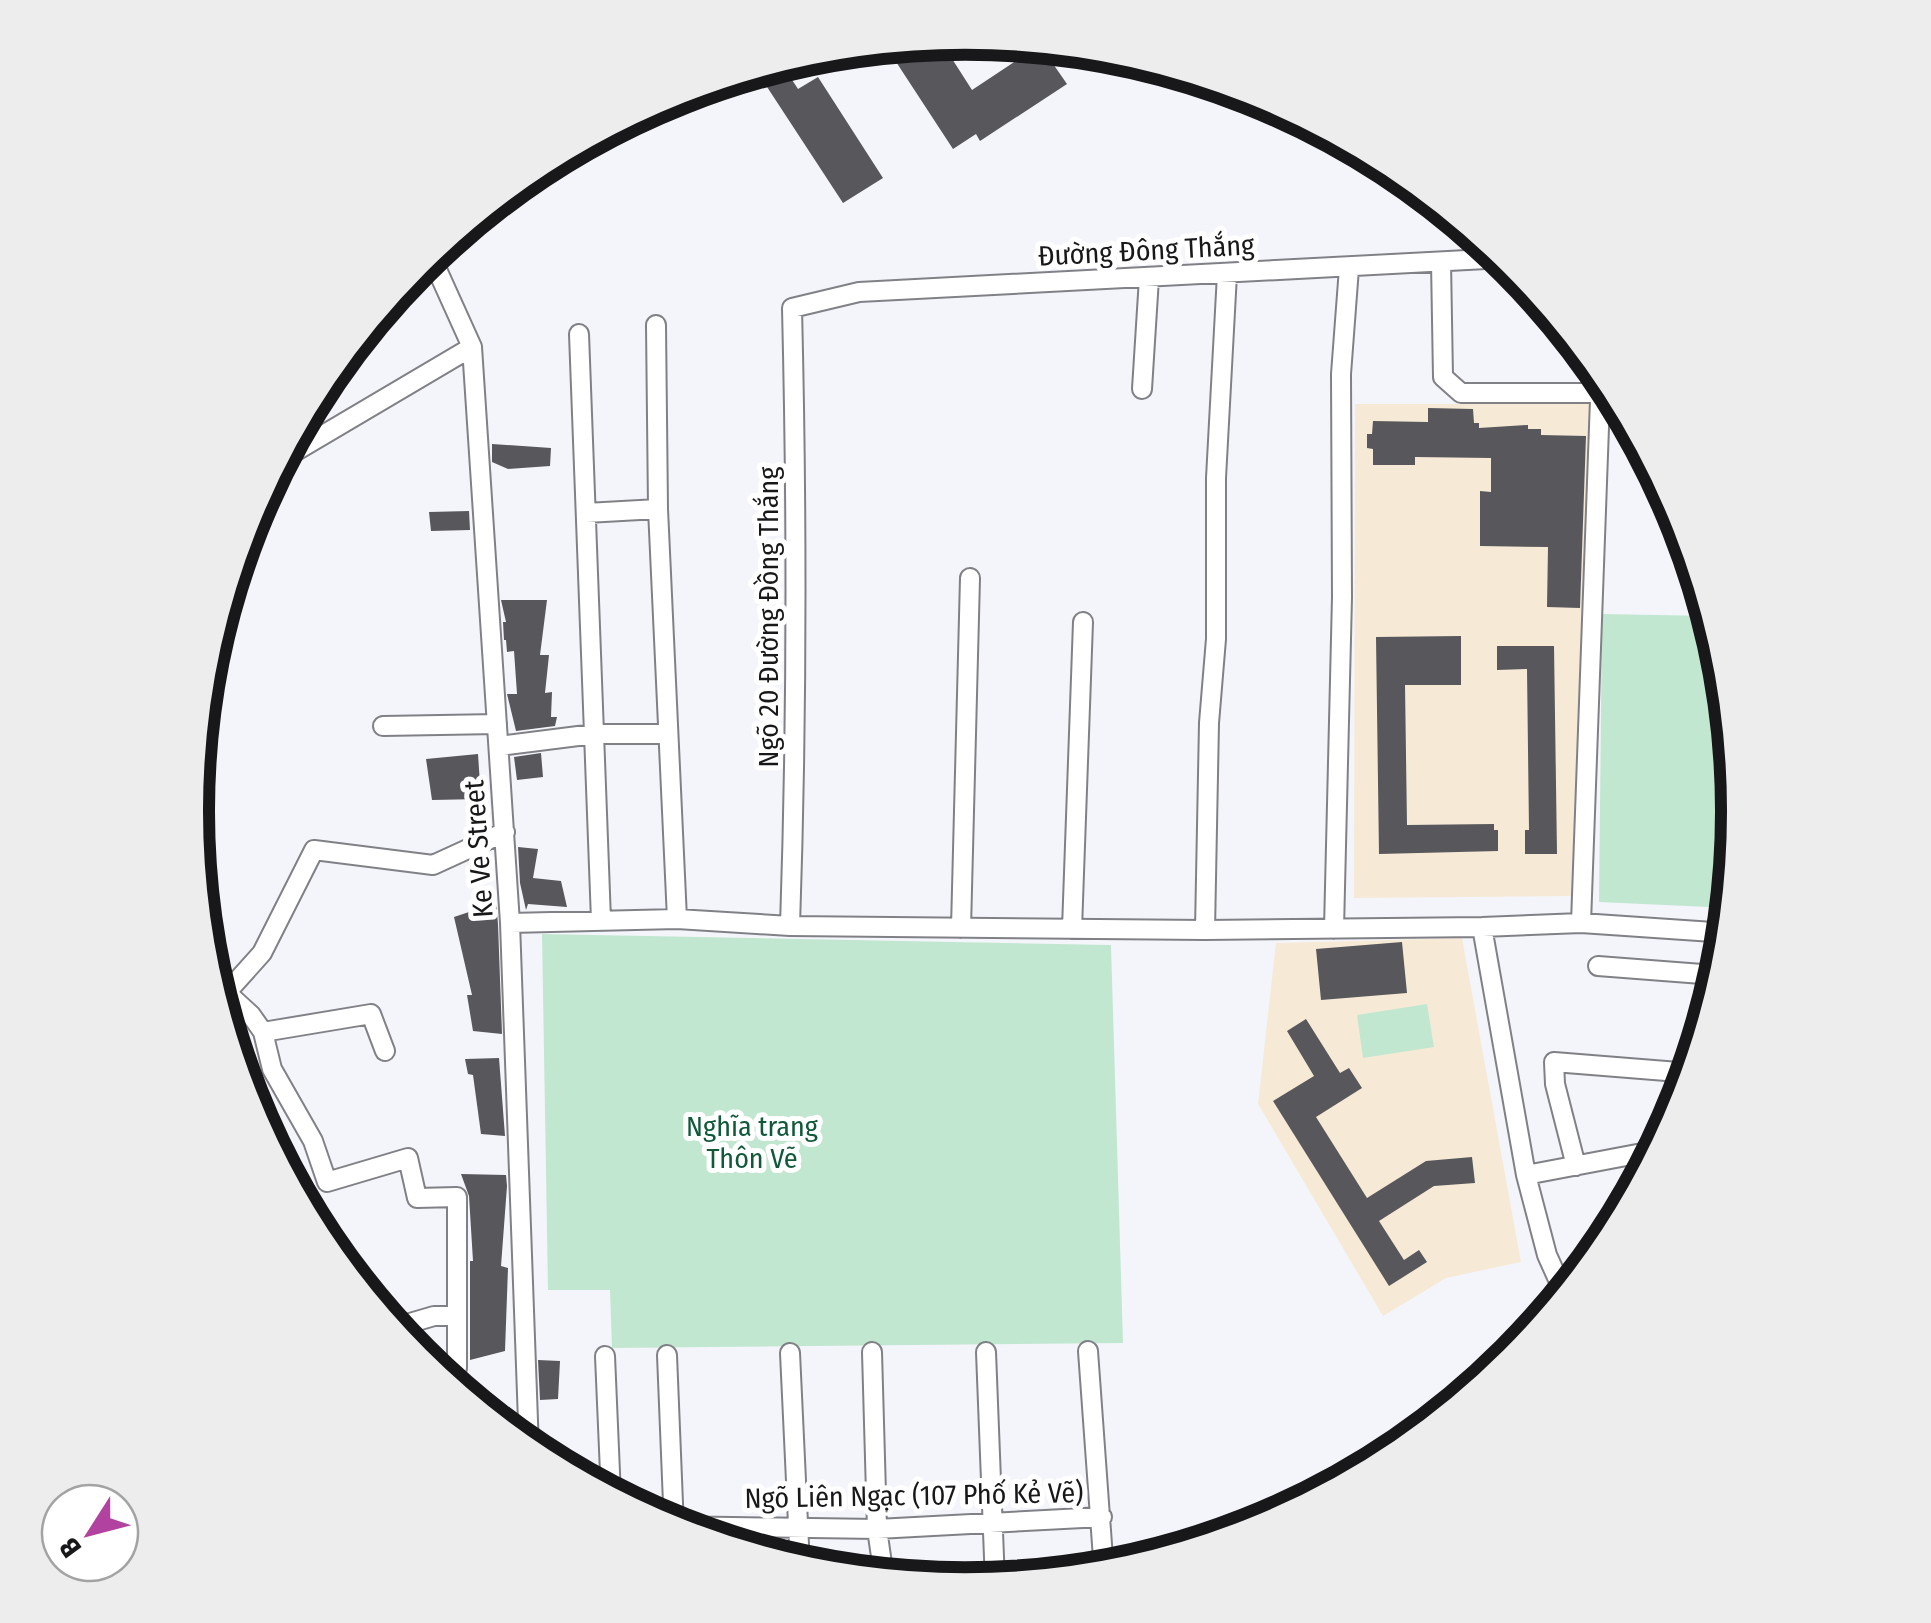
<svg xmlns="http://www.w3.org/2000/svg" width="1931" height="1623" font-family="'Fira Sans Condensed',sans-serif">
<rect width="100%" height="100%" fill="#f4f5fb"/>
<path fill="#f6ead6" d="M1355,404H1590L1574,896L1354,898Z
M1462,938L1521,1262L1446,1278L1383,1316L1258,1104L1276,943Z"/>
<path fill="#c2e7d1" d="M1602,614L1711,616L1725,661L1739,812L1730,908L1599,902Z
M542,934L1111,945L1123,1343L612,1348L610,1290H548Z
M1427,1004L1434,1047L1363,1058L1357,1015Z"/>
<path fill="#57575c" d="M940,40L972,90L1040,45L1067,84L980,141L976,134L953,149L885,45Z
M781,63L798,89L818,77L883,178L843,203L756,70Z
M1428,408L1473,409L1474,423H1479V428L1528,425V429H1541V435L1586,436L1580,608L1547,607L1548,547L1480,546V491L1491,492V458L1415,457V465H1373V449L1367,448V434H1372L1373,421L1428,422Z
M492,444L551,448L550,466L508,469L492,462Z
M469,511L470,530L431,531L429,512Z
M501,600H547L540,655H549L545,693L552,692L551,717H557L555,726L516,731L507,694H517L514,651L507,652L506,640H504L503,622H506Z
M1461,636V685H1405L1407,825L1494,824V830H1498V851L1379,854L1376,637Z
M1497,646H1554L1557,854H1525V830H1529L1527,669L1497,670Z
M541,753L543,777L517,780L514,757Z
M478,754L481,799L432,800L426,759Z
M518,847L538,849L533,878L561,881L567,907L528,904L526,910L520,883Z
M496,903L498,924L502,1034L473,1031L467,995H472L454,917Z
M1402,942L1407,993L1321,1000L1316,949Z
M1306,1019L1340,1073L1349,1068L1362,1088L1316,1117L1367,1198L1426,1161L1472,1157L1475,1183L1434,1186L1379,1221L1404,1260L1419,1250L1427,1262L1389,1286L1273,1101L1314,1076L1287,1031Z
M499,1058L505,1136L481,1134L473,1075L468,1074L465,1059Z
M461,1174L506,1175L507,1186L501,1266L508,1268L505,1351L470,1360V1261H473L469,1196Z
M1608,1243L1576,1282L1567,1262Z
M538,1360L560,1361L558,1399L540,1400Z"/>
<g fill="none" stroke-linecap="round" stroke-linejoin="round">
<defs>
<path id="minor" d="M430,254L472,347L510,923L529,1449
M1441,262L1443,377L1461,393H1601
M656,325L658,509L677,919
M579,334L601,920
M1142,389L1149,278
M279,461L472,347
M586,513L658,509
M383,726L497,724
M499,746L594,734H668
M510,923L677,919L790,926L1205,930L1482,927L1581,923L1728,933
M1581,923L1601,372
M790,926C797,719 797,514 792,308L859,292L1505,258
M1482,927L1526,1175L1547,1255L1565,1295
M961,928L970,578
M1072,929L1083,622
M1334,929L1342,597L1341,374L1349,268
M1205,930L1209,723L1216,639V478L1227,274
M1598,966L1715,975L1716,990
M227,993L251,1015L263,1032L272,1069L313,1141L327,1182L408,1158L417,1198L457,1197V1368
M218,1002L262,953L314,850L433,865L505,832
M263,1032L371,1014L385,1051
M1576,1166L1555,1084L1554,1062L1691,1073
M1526,1175L1658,1150
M393,1328L434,1316H457
M1088,1351L1104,1572
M872,1352L877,1529L884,1577
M986,1352L995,1583
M790,1353L800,1566
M667,1355L674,1528
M605,1356L611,1496
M668,1526L877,1529L1102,1517"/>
</defs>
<use href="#minor" stroke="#808186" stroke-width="22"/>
<use href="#minor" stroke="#fff" stroke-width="18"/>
</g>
<g text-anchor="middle" stroke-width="10" stroke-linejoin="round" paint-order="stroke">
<g font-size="28" fill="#18181a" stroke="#fff">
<text transform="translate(1146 250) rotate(-3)" y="10">Đường Đông Thắng</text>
<text transform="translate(768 617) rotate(-90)" y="10">Ngõ 20 Đường Đồng Thắng</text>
<text transform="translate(478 849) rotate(-94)" y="10">Ke Ve Street</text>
<text transform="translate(914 1495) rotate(-1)" y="10">Ngõ Liên Ngạc (107 Phố Kẻ Vẽ)</text>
</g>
<g font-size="28" fill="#105939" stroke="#fff">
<text x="752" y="1136">Nghĩa trang<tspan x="752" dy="32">Thôn Vẽ</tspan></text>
</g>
</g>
<path d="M0 0H1931V1623H0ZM209 811a756 756 0 1 1 1512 0a756 756 0 1 1-1512 0Z" fill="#ededed" fill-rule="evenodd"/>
<path fill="none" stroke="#18181a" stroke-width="12" d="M209 811a756 756 0 1 1 1512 0a756 756 0 1 1-1512 0Z"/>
<g transform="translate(90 1533) rotate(234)"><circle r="48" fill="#ffffff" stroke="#a3a3a3" stroke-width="2.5"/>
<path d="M0-8L18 38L0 25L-18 38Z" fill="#b1429f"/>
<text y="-15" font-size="28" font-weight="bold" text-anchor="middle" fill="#18181a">B</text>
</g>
</svg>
